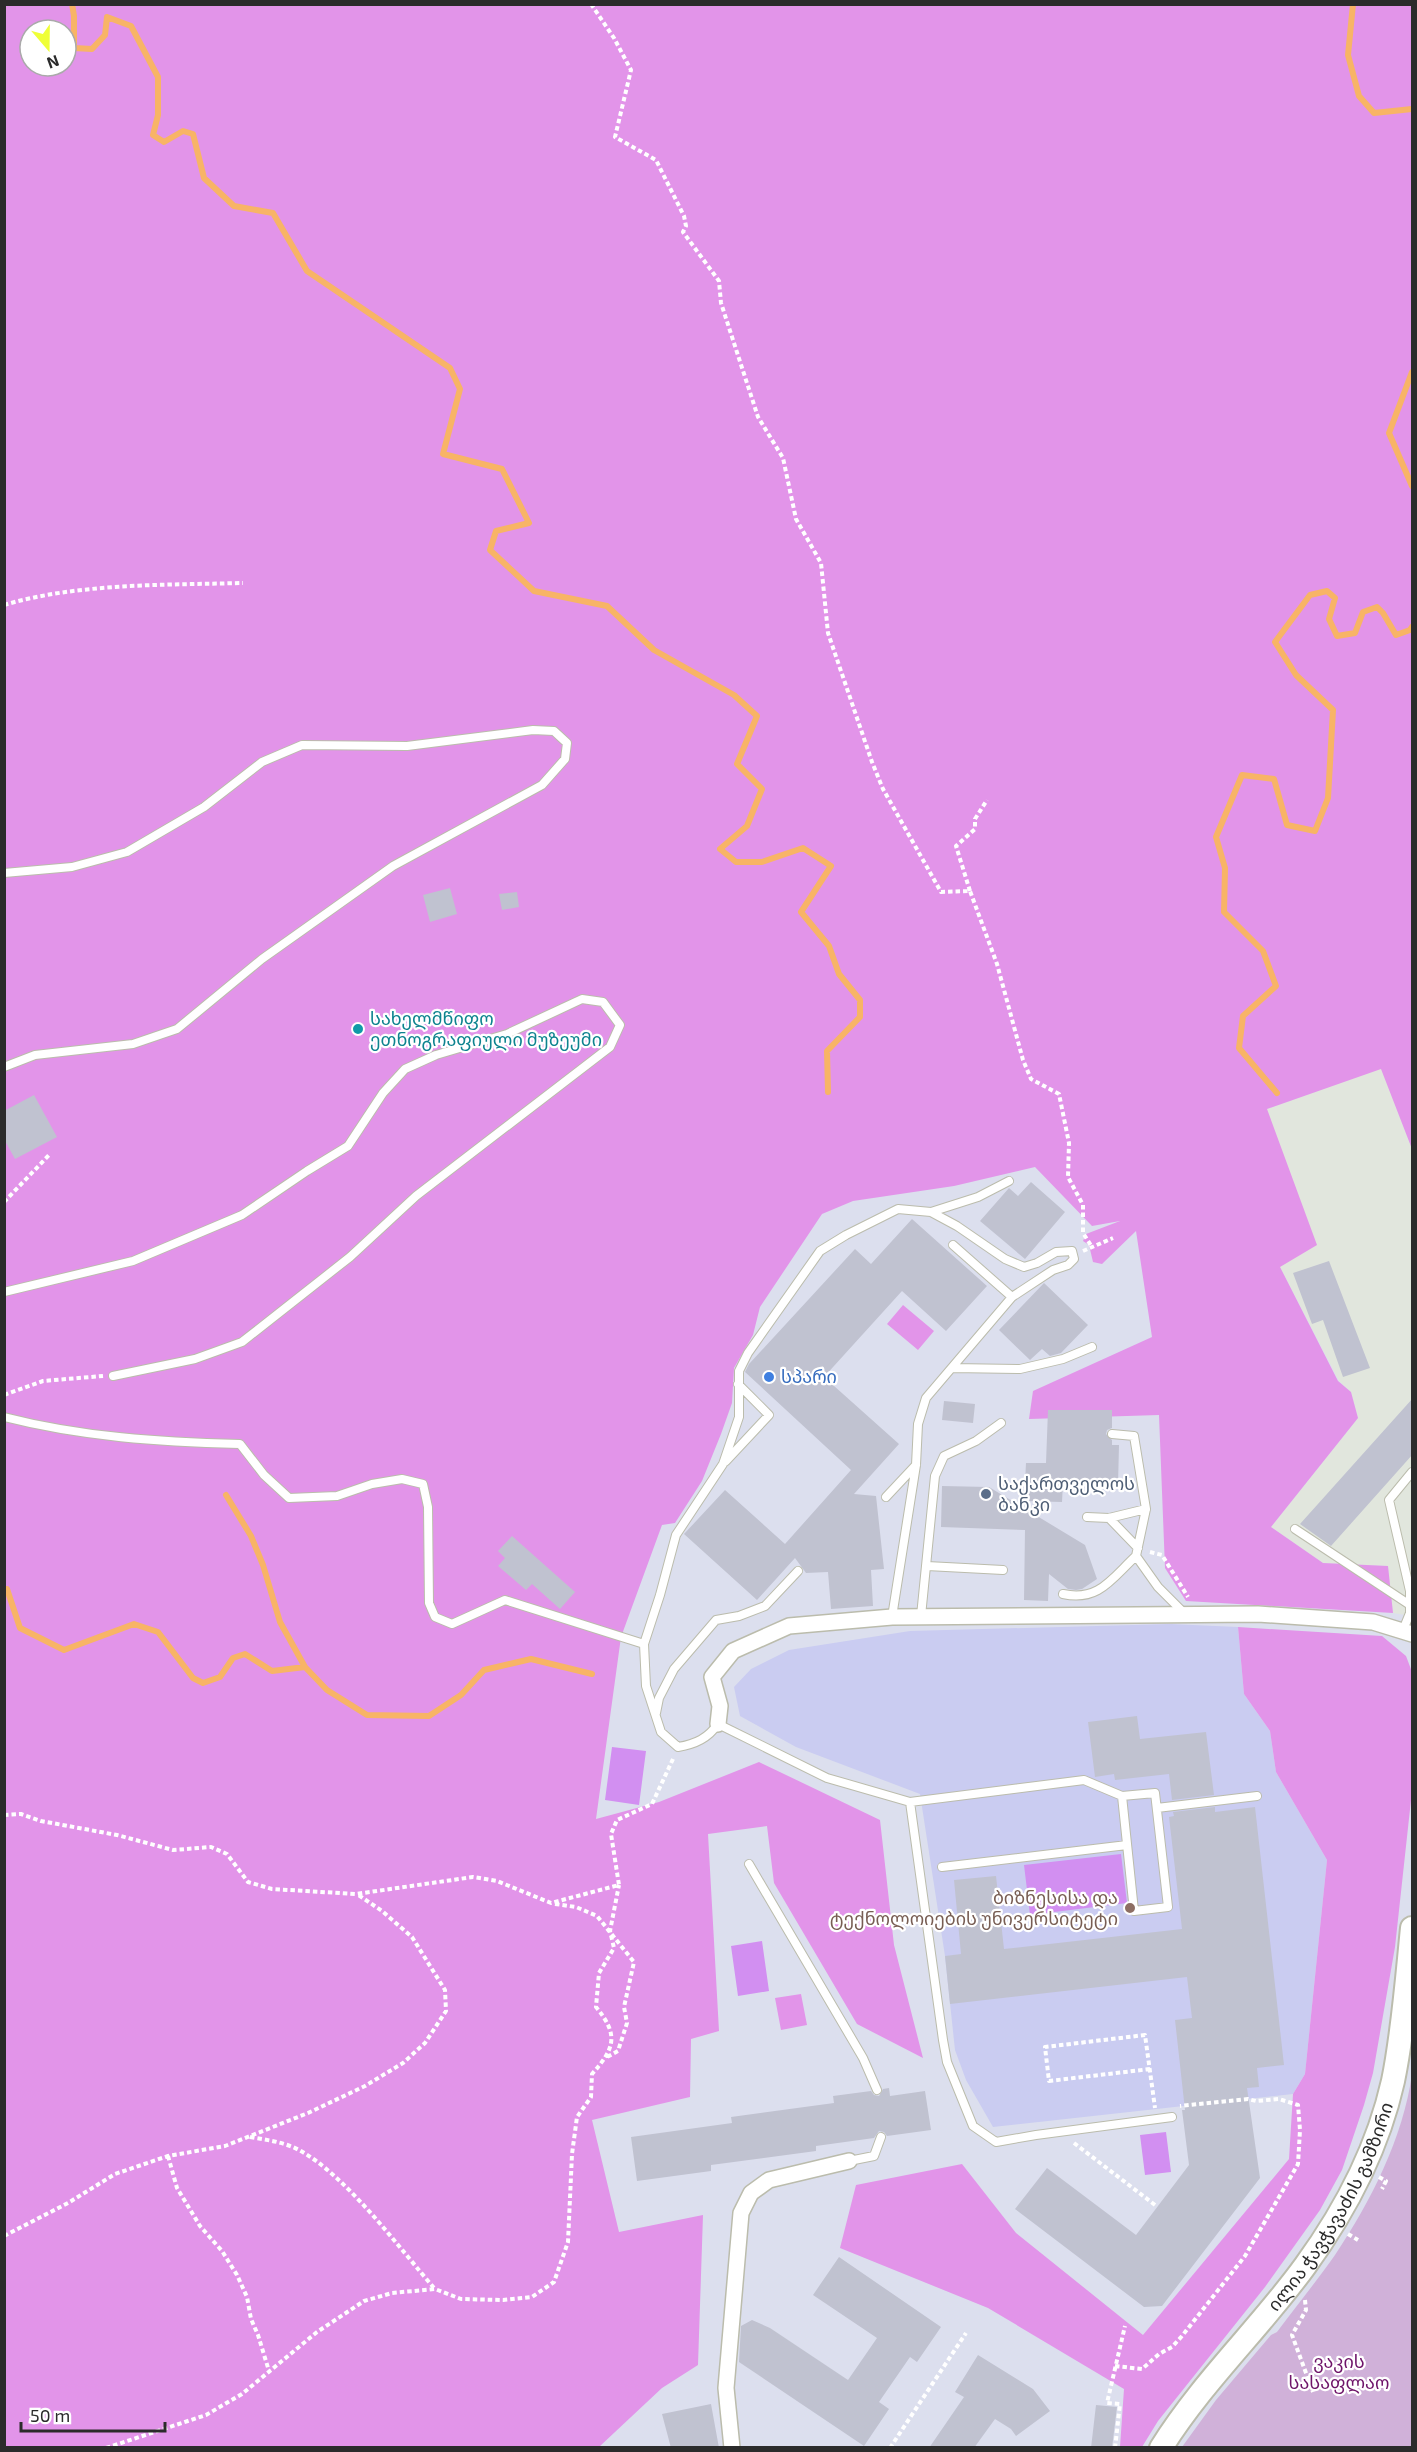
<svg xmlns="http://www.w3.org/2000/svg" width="1417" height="2452" font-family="'Exo 2','Noto Sans Georgian',sans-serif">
<rect width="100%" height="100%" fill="#dcdfee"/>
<path fill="#e1e6dd" d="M1381,1068L1412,1149V1616L1393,1613L1388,1566L1323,1563L1271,1527L1358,1418L1351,1392L1339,1381L1280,1267L1267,1109Z"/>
<path fill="#caccf1" d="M1170,1624L1238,1627L1244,1694L1270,1731L1276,1772L1327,1860L1305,2074L1293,2094L993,2127L966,2080L955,2050L945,1956L920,1794L796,1747L740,1716L734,1687L751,1669L789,1650L910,1631Z"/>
<path fill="#e294e9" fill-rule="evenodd" d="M5,5H1412V1149L1381,1069L1267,1109L1317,1245L1280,1267L1338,1381L1351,1392L1358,1418L1271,1527L1323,1563L1388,1566L1393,1613L1186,1601L1165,1568L1159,1415L1029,1419L1033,1391L1152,1337L1136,1231L1102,1264L1093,1262L1089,1245L1083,1241L1086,1234L1120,1221L1092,1226L1035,1167L954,1186L853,1201L822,1214L760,1307L753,1335L734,1368L732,1403L721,1434L702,1481L675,1523L662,1525L621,1637L596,1819L659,1802L759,1762L880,1820L894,1945L923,2058L857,2024L774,1883L767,1826L708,1834L719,2031L691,2039L690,2097L592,2120L619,2232L703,2215L698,2365L662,2388L599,2447H5ZM30,30H66V66H30Z
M903,1305L934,1331L918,1350L887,1324Z
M1238,1627L1382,1636L1406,1656L1412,1672V1791L1395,1947L1373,2073L1364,2105L1342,2170L1320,2210L1265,2287L1158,2421L1142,2447H1120L1124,2389L988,2308L840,2248L856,2185L962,2164L1016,2233L1143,2335L1289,2159L1293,2094L1305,2074L1327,1860L1276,1772L1270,1731L1244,1694Z
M801,1994L807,2025L781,2030L775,1998Z"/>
<path fill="#d0b1d9" d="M1412,2074V2447H1182L1216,2400L1271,2335L1277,2332C1296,2306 1317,2281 1335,2255C1371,2201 1403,2138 1412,2074Z"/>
<path fill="#d28ff1" d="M612,1747L646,1751L639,1805L605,1800Z
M1121,1854L1127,1903L1030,1915L1024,1865Z
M762,1941L769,1991L738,1996L731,1946Z
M1166,2132L1171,2172L1145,2175L1140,2135Z"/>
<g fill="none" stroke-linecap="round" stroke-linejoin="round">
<path stroke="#f8b466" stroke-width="6" d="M72,4L74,16V48L92,49L105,35L107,17L131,26L158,77V115L153,135L164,142L183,131L193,134L204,178L234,206L273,213L307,271L450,368L460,389L443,454L502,469L529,523L496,531L490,550L534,591L607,606L654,650L734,695L757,716L737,764L762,789L747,826L720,849L736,862H762L803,848L831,866L801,912L829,946L839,974L860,1000V1017L827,1051L828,1092
M1353,4L1348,55L1359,96L1374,113L1412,109
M1412,372L1389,433L1412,486
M1277,1093L1239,1048L1243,1016L1276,986L1263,951L1224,912L1225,868L1216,837L1242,775L1274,779L1287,825L1315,831L1328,798L1333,710L1296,675L1275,642L1310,595L1327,591L1335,598L1329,619L1337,636L1355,633L1363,612L1377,607L1383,613L1396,635L1410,630L1412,627
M226,1495L251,1536L263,1565L280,1622L305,1667
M4,1589H7L20,1628L64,1650L134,1624L158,1632L193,1678L203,1683L220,1677L233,1658L245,1654L272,1671L305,1667L327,1690L367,1715L429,1716L461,1695L484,1670L531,1659L592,1674"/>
</g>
<path fill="#c0c2d0" d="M450,888L457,914L430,922L423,895Z
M517,892L519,907L502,910L499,894Z
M34,1095L57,1137L15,1159L4,1139V1111Z
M1031,1182L1065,1212L1025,1259L980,1221L1009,1188L1018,1196Z
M912,1219L987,1286L946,1331L902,1291L824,1377L899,1444L854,1494L876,1496L884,1569L871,1570L873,1606L831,1609L828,1572L806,1573L795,1558L757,1600L684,1534L725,1490L785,1544L851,1470L745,1372L749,1364L855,1249L871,1264Z
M1329,1261L1370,1368L1343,1377L1323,1320L1312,1324L1293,1273Z
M1044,1283L1088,1325L1061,1353L1050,1356L1042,1349L1030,1360L999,1330Z
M1413,1398V1454L1331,1546L1307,1529L1300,1524Z
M944,1401L975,1404L973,1423L942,1420Z
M1048,1410H1112V1428L1107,1430L1106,1434L1112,1440V1445H1119L1118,1485L1063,1483L1062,1502L1024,1501L1026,1463H1046Z
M942,1486L989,1487L1085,1545L1097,1579L1082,1589L1076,1590L1068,1589L1049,1574L1048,1601L1024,1600L1025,1530L941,1527Z
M512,1536L575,1592L560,1609L532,1584L526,1590L498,1566L505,1558L498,1551Z
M1137,1716L1140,1739L1206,1732L1214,1795L1172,1800L1169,1774L1115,1780L1114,1774L1095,1777L1088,1722Z
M1215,1807V1812L1255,1807L1284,2065L1257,2068L1259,2087L1247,2088L1260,2178L1162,2306L1144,2307L1015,2209L1047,2168L1136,2235L1189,2165L1182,2110H1185L1175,2020L1192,2018L1187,1977L950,2004L945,1956L961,1954L954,1880L996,1876L1004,1949L1182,1929L1169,1817L1174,1816L1173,1812Z
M889,2088L890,2096L925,2091L931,2130L887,2136L884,2132L879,2131L874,2138L816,2146V2151L711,2165V2171L637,2181L631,2137L732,2123L731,2117L834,2103L833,2096L871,2091L874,2095L879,2096L883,2089Z
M839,2257L941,2327L917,2362L910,2357L879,2402L889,2409L864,2446L739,2362L741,2326L752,2320L770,2328L848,2380L877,2338L813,2295Z
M978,2355L1033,2389L1050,2411L1016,2436L1011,2429L995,2419L974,2448H929L964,2397L955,2392Z
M711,2404L719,2448H671L662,2414Z
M1096,2405L1117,2407L1112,2448H1091Z"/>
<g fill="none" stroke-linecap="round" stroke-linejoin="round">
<defs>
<path id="service" d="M4,873L72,867L127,852L204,807L262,762L302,745L407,746L533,730L554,731L567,743L565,759L542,785L393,866L262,959L177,1029L133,1044L35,1055L4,1067
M931,1212L978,1197L1009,1181
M953,1245L1012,1297
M4,1292L133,1261L242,1215L307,1171L348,1146L383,1093L405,1069L436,1055L507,1034L582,999L603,1002L620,1025L610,1047L416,1196L350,1257L242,1342L195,1359L113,1376
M952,1368L1020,1369L1063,1359L1092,1347
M4,1417C82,1437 160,1442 240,1444L264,1475L289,1498L337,1496L372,1484L402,1479L423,1484L428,1507L429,1603L435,1617L452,1624L505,1600L644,1644
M1112,1434L1134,1436L1146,1509L1136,1556L1158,1587L1184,1613
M726,1461L769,1415L738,1384
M886,1497L916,1465
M1087,1517L1109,1518L1146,1509
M1109,1518L1138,1548
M1295,1529L1410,1605
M927,1566L1003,1570
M1063,1594C1099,1602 1112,1578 1136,1556
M921,1616L935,1476L944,1456L976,1441L1001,1423
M892,1617L916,1465L918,1424L926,1398L1012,1297L1053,1270L1068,1265L1074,1259L1072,1251L1056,1252L1037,1263L1024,1267L1005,1259L957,1226L931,1212L898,1209L846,1235L820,1251L748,1353L739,1371V1417L723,1464L676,1535L660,1595L644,1644L646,1686L661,1732L678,1747C696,1744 708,1738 718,1724L827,1778L910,1802L1084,1780L1122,1796L1155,1793L1168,1907L1134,1911L1122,1796
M1403,1630L1410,1613V1591L1389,1500L1412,1472
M656,1713L659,1698L674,1669L716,1620L739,1616L765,1606L798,1571
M910,1802L943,2040L947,2062L973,2126L996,2142L1036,2135L1172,2117
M1157,1808L1257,1796
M749,1864L863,2058L877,2090
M942,1867L1127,1845
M849,2161L874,2156L881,2137"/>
<path id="minor" d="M718,1724L720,1706L712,1677L733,1651L789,1626L892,1617L1258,1614L1373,1622L1412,1634
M732,2448L726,2388L741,2213L751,2193L769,2180L849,2161"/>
<g id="secondary">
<path id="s1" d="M1161,2448C1202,2382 1260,2328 1305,2266C1345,2211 1378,2148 1393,2081C1403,2033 1407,1977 1412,1928"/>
</g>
</defs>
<use href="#service" stroke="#bbbcac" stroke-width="10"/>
<use href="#minor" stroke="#bbbcac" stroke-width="18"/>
<use href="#secondary" stroke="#bbbcac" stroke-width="26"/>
<path stroke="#fff" stroke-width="4" stroke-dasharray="4.5 3" stroke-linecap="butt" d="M591,4L614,38L631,70L615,137L656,160L684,216L686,226L683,232L719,281L721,303L758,417L783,458L796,519L821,563L828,633L872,762L883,789L941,892L970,891L997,964L1023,1060L1031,1079L1059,1094L1069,1143L1068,1177L1083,1205V1233L1092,1247
M4,605C78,583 167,585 243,583
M970,891L956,846L975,829V819L987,800
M4,1202L50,1154
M1083,1251L1113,1238
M4,1395L43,1381L103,1376
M1150,1552L1162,1555L1188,1597
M4,1815L21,1814L41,1821L117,1835L173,1850L211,1847L227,1854L248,1882L272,1889L356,1894L473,1877L497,1881L551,1903L619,1885L611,1834L617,1820L652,1804L673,1759
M555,1904L576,1907L597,1916L634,1962L624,2007L627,2023L618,2051L607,2057
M1150,2069L1049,2081L1045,2047L1145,2035L1155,2108
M250,2137C267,2140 284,2142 299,2150C347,2176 399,2248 435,2289
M1074,2143L1155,2205
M168,2156L177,2188L200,2226L222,2251L237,2275L247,2297L251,2319L258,2335L269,2371
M1379,2177L1386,2181L1382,2189
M1348,2234L1358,2240
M4,2236L68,2203L115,2174L168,2156L225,2146L308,2113L365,2086L403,2063L425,2043L446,2011L445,1990L412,1937L382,1911L357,1894
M1305,2300L1306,2310L1292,2335L1313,2392
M1115,2366L1142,2369L1159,2354L1172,2347L1182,2336L1245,2256L1298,2164L1300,2130L1298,2105L1279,2099L1256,2101L1248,2099L1180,2106
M106,2448L206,2415L242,2394L317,2332L364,2301L392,2293L435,2289L461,2299L503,2300L532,2297L554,2282L568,2242L572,2154L577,2117L591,2097L592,2074C615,2048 619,2035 596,2007L599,1973L614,1948L610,1931L619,1885
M890,2448L966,2333
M1115,2448L1120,2404L1107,2403L1125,2326"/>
<use href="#service" stroke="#fff" stroke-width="8"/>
<use href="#minor" stroke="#fff" stroke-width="15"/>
<use href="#secondary" stroke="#fff" stroke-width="22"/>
</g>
<circle fill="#0f9aa8" stroke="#fff" stroke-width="2" cx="358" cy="1029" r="6"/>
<circle fill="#3f7fe0" stroke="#fff" stroke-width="2" cx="769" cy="1377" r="6"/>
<circle fill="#5c6f8a" stroke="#fff" stroke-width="2" cx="986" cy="1494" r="6"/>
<circle fill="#8d6e63" stroke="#fff" stroke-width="2" cx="1130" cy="1908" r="6"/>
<g text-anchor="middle" stroke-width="4.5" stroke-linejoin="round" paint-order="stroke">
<g font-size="18" fill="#0d838f" stroke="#fff" text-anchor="start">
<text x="370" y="1025">სახელმწიფო<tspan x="370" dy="21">ეთნოგრაფიული მუზეუმი</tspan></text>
</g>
<g font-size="18" fill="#366cbe" stroke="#fff" text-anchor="start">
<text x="781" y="1383">სპარი</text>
</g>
<g font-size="18" fill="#4e5e75" stroke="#fff" text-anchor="start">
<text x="998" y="1490">საქართველოს<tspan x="998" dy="21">ბანკი</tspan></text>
</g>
<g font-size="18" fill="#785e54" stroke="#fff" text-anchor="end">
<text x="1118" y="1904">ბიზნესისა და<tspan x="1118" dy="21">ტექნოლოიების უნივერსიტეტი</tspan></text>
</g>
<g font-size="18" fill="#2b2b2b" stroke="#fff">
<text dy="6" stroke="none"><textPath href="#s1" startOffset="297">ილია ჭავჭავაძის გამზირი</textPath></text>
</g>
<g font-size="18" fill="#6e1469" stroke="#fff">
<text x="1339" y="2368">ვაკის<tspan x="1339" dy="21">სასაფლაო</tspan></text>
</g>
</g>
<rect width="1417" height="2452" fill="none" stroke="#2b2b2b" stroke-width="12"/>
<g transform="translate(48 48) rotate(160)"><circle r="28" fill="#ffffff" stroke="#aaaaaa" stroke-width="1.5"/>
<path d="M0-4.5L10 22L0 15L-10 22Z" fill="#efff37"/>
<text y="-9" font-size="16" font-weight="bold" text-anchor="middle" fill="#2b2b2b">N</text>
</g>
<path d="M21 2422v9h144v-9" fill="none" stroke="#2b2b2b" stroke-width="3"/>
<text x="30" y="2422" font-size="18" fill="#2b2b2b" stroke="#ffffff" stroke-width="4.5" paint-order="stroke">50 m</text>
</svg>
